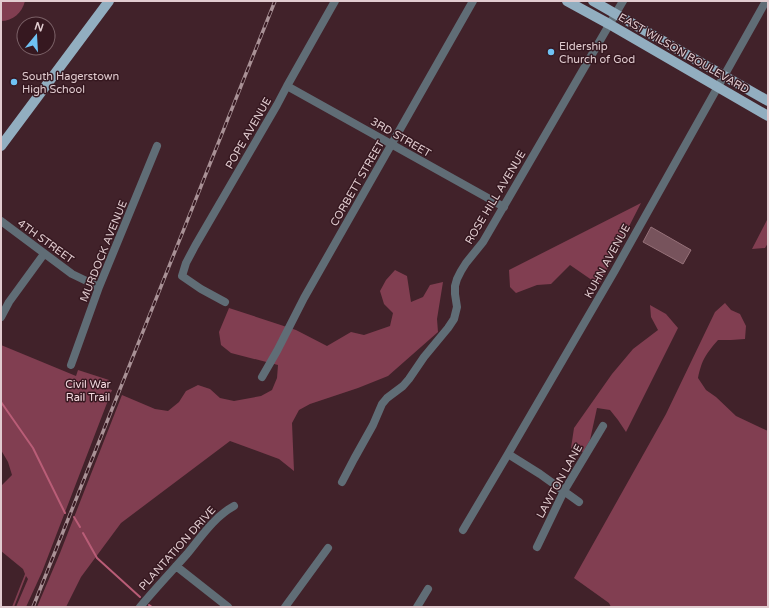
<svg xmlns="http://www.w3.org/2000/svg" width="769" height="608" font-family="'Varela Round',sans-serif">
<rect width="100%" height="100%" fill="#41222a"/>
<path fill="#813e51" d="M1,1H25C22,13 13,21 1,21Z
M641,203L599,285L570,265L551,284L537,285L516,293L510,287L509,270Z
M768,218V243L765,248L752,249Z
M395,270L407,276L411,302L423,297L430,285L443,282L437,319L438,332L388,376L358,388L310,404L299,410L292,423L294,471L279,459L230,441L121,523L81,577L66,607H37L60,553L122,395L155,409L168,411L179,402L186,391L198,385L210,389L220,398L234,401L261,396L272,390L277,378L278,365L231,353L221,345L219,332L229,308L296,330L327,346L351,332L364,335L390,326L393,313L384,304L380,291L386,280Z
M725,303L731,310L740,314L746,326L745,339L731,340H718C706,354 702,359 698,378L706,390L716,397L736,416L768,431V607H611L609,603L574,578L666,414L715,312Z
M650,305L666,314L678,328L626,432L618,420L610,410L597,408L590,440L583,452L571,448L574,428L612,374L633,349L658,330L651,317Z
M1,345L76,376L78,370L109,380L105,388L112,390L42,572L26,607H16L28,579L26,576L14,607H12L25,574L23,569L1,551V486L12,475L8,462L1,450Z"/>
<g fill="none" stroke-linecap="round" stroke-linejoin="round">
<path stroke="#b95d77" stroke-width="2" d="M1,402L33,448L65,513
M74,517L80,527
M83,533L97,558L140,597
M149,605L152,607"/>
</g>
<path fill="#77535c" stroke="#967179" d="M651,227L691,250L683,264L643,242Z"/>
<g fill="none" stroke-linecap="round" stroke-linejoin="round">
<path stroke="#606d76" stroke-width="8" d="M287,86C360,126 431,167 504,207
M1,221L72,274L99,287
M225,302L201,289L182,276L186,263L195,246L277,105L287,86L335,1
M1,317L9,302L44,254
M71,365L99,287L157,146
M262,377L277,351L304,298L473,1
M508,454L540,474L579,502
M342,482L354,459L373,425L382,404L387,398L403,386L409,379L424,357L448,328L454,319L457,307L455,294V286L457,279L461,271L466,263L483,242L623,1
M463,530L508,454L614,272L766,1
M537,547L564,491L603,426
M176,566L228,607
M140,607C155,589 171,572 187,554C201,537 214,517 234,506
M285,607L328,548
M417,607L428,589"/>
<path stroke="#92aec0" stroke-width="10" d="M567,1L609,24L768,116
M593,1L768,101
M1,146L109,1"/>
<defs>
<path id="rail" d="M33,607L275,1"/>
</defs>
<use href="#rail" stroke="#a99196" stroke-width="3.5"/>
<use href="#rail" stroke="#361820" stroke-width="2" stroke-dasharray="6" stroke-linecap="butt"/>
</g>
<g fill="#6fc2f4" stroke="#361820" stroke-width="1.5">
<circle cx="551" cy="52" r="4"/>
<circle cx="14" cy="82" r="4"/>
</g>
<g text-anchor="middle" stroke-width="3" stroke-linejoin="round" paint-order="stroke">
<g font-size="11" fill="#e1ccd0" stroke="#361820" text-anchor="start">
<text x="559" y="50">Eldership<tspan x="559" dy="13">Church of God</tspan></text>
<text x="22" y="80">South Hagerstown<tspan x="22" dy="13">High School</tspan></text>
</g>
<g font-size="11" fill="#e1ccd0" stroke="#361820">
<text transform="translate(684 53) rotate(30)" y="4">EAST WILSON BOULEVARD</text>
<text transform="translate(248 133) rotate(-60)" y="4">POPE AVENUE</text>
<text transform="translate(401 137) rotate(30)" y="4">3RD STREET</text>
<text transform="translate(357 183) rotate(-60)" y="4">CORBETT STREET</text>
<text transform="translate(495 197) rotate(-59)" y="4">ROSE HILL AVENUE</text>
<text transform="translate(46 241) rotate(36)" y="4">4TH STREET</text>
<text transform="translate(103 251) rotate(-68)" y="4">MURDOCK AVENUE</text>
<text transform="translate(607 261) rotate(-61)" y="4">KUHN AVENUE</text>
<text transform="translate(559 481) rotate(-61)" y="4">LAWTON LANE</text>
<text transform="translate(177 548) rotate(-48)" y="4">PLANTATION DRIVE</text>
</g>
<g font-size="11" fill="#f6dbe1" stroke="#361820">
<text x="88" y="388">Civil War<tspan x="88" dy="13">Rail Trail</tspan></text>
</g>
</g>
<rect width="769" height="608" fill="none" stroke="#e1ccd0" stroke-width="4"/>
<g transform="translate(36 36) rotate(18)"><circle r="19" fill="#361820" stroke="#7a6066"/>
<path d="M0-3L7 15L0 10L-7 15Z" fill="#6fc2f4"/>
<text y="-6" font-size="11" font-weight="bold" text-anchor="middle" fill="#e1ccd0">N</text>
</g>
</svg>
